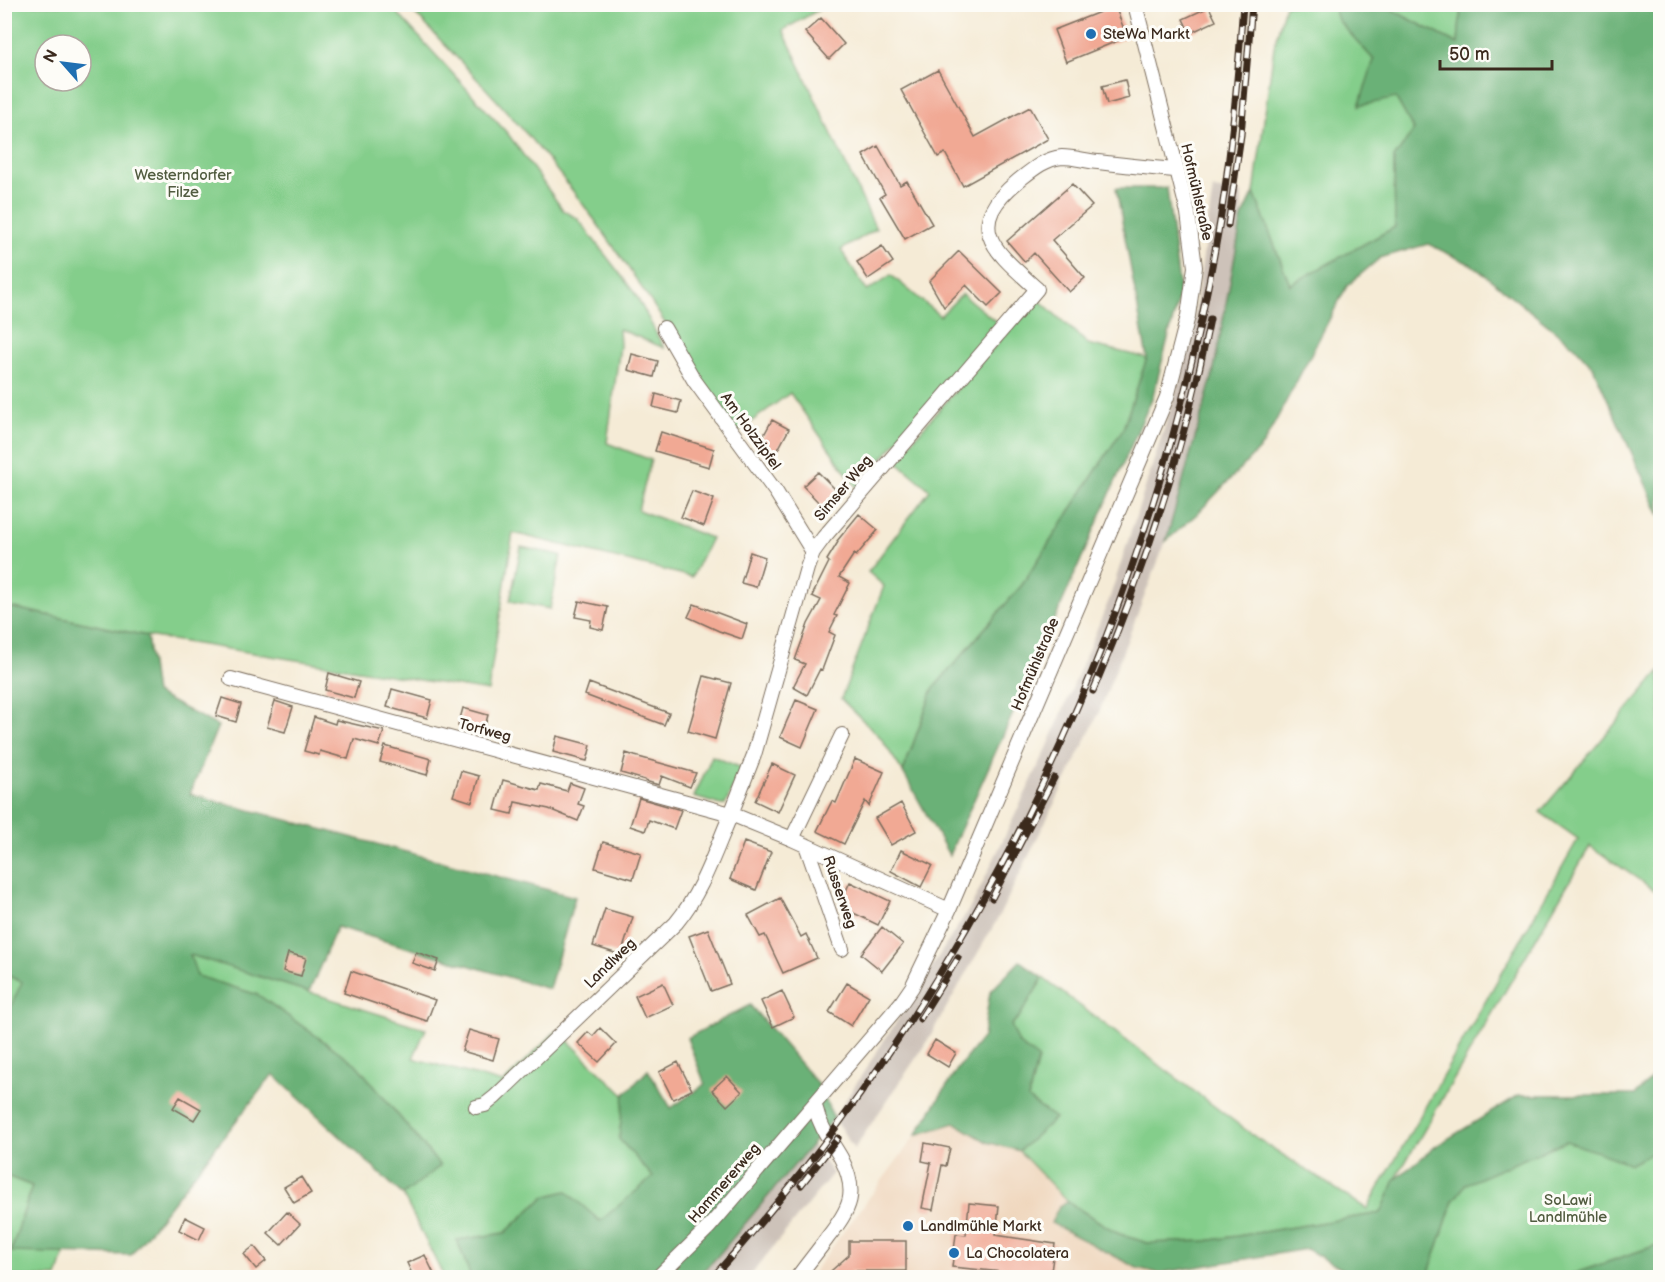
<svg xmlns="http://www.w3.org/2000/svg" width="1665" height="1282" font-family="'Balsamiq Sans',sans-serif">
<rect width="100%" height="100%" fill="#fdfcf7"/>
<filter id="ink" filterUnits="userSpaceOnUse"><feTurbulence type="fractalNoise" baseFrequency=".0167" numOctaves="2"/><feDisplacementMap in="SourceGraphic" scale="12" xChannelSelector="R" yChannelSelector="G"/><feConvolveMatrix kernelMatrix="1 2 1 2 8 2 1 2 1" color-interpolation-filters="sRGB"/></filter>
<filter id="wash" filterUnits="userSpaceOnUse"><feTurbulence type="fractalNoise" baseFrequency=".008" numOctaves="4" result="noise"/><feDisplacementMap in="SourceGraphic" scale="24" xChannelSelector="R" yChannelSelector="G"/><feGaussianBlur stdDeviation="1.35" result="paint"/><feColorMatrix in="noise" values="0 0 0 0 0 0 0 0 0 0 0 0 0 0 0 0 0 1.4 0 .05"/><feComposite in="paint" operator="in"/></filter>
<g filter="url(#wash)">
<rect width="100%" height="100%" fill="#f5ebd6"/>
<path fill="#efd6bc" d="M955,1123L987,1142L1019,1151L1068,1202L1059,1206L1051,1224L1137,1268L1159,1273V1278H809L916,1135Z"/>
<path fill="#cdc2b9" d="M1213,189L1242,193V218L1213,374L1166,541L1098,715L998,918L923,1048L854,1149L834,1118L973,903L1048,746L1109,600L1182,373L1193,325Z
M812,1145L833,1173L749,1277L697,1278L716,1258Z"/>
<path fill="#84ce8b" stroke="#607c54" stroke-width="1.5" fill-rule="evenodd" d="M5,5H390L508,134L563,210L578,219L636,295L664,348L619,329L620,346L607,443L651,460L638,510L711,538L692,577L513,533L488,691L147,636L5,606ZM45,45H81V81H45Z
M407,5H827L783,30L876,229L841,250L867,291L891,275L940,316L962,294L999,324L857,488L790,393L736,433C680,347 626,258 562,177C514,116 460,61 407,5Z
M1285,5H1333L1339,20L1374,60L1414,130L1394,158L1395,227L1290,285L1254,193L1274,47Z
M1344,5H1461L1458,44L1392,10Z
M1037,298L1088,344L1147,358L1123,429L1022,585L933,689L903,772L880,737L841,699L884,586L868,572L930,490L895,460Z
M521,547L561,555L550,609L510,601Z
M1660,671V894L1590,846L1395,1180L1381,1213L1206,1241L1147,1243L1117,1233L1068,1202L1019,1151L1055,1118L1028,1099L1038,1059L1019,1044L1011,1025L1019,1017L1043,978L1258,1139L1367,1209L1578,839L1540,812Z
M712,756L742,768L725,805H721L694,797Z
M189,954L426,1029L413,1058L503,1083L557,1030L624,1095L619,1139L654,1177L600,1222L566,1191L544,1197L505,1233L457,1240L471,1277H444L403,1195L440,1166L356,1064L258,995L197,976Z
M4,974L23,982L10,1008L5,1007Z
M1566,1140L1631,1164L1655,1151L1660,1144V1244L1564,1277L1430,1278L1429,1272L1453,1201L1466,1184Z
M4,1175L32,1186L11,1251L65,1252L57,1277H5Z"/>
<path fill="#6bb177" stroke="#536e4a" stroke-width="1.5" d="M1333,5L1392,10L1458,44L1461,5H1660V516L1593,367L1574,346L1472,265L1428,244L1380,258L1347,286L1263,445L1197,514L1166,541L1213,374L1242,218L1254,193L1290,285L1395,227L1394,158L1414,130L1396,98L1359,106L1374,60L1338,20Z
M1116,188H1167L1180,293L1153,396L1029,678L949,855L903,772L933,689L1022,585L1123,429L1147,358Z
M4,606L147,636L155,693L218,726L190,794L575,897L549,989L337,927L309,992L190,955L197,976L258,995L356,1064L440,1166L403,1195L273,1074L131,1255L11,1252L32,1186L4,1175L5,1007L10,1008L22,982L4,974Z
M1020,961L1043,978L1019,1017L1011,1025L1019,1044L1038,1058L1028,1099L1055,1118L1019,1151L987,1142L955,1123L916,1135L958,1068L983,1037L990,992Z
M750,1005L816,1082L834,1118L716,1258L697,1277H471L457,1240L505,1233L544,1197L566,1191L600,1221L653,1177L619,1139L624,1095L648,1070L671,1108L705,1084L687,1038Z
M1660,1069V1144L1655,1151L1631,1164L1566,1141L1466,1184L1453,1201L1429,1272L1430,1277H1356L1307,1249L1159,1273L1137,1268L1051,1223L1059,1206L1068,1202L1117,1233L1147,1243L1206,1241L1381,1213L1395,1180L1436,1146L1519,1095H1635Z
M1660,1244V1277H1564Z"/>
<g id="blocks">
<path fill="#f1a994" d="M1115,6L1127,37L1066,62L1054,30Z
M1209,7L1216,21L1190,33L1183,19Z
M821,18L844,44L829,59L805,32Z
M938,70L975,137L1030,107L1048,139L963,186L945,153L938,157L901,90Z
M1125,80L1129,98L1107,104L1102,86Z
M878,146L900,185L907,181L932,224L905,239L880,197L885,194L863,155Z
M1072,184L1092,206L1052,240L1085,278L1069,292L1034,253L1025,262L1007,241Z
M882,246L893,262L868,279L857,262Z
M959,251L1002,293L988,307L966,285L944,307L929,281Z
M632,354L658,361L654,377L628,370Z
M656,394L681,401L678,413L653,407Z
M772,420L789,429L775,455L758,446Z
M661,432L714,449L709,467L655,451Z
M818,472L837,491L822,506L803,486Z
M692,491L714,499L704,526L681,517Z
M859,514L878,530L856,556L854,554L839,577L850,583L834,615L837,616L829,632L835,635L822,670L820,669L807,695L793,687L805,664L795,660L808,624L821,600L812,596L829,562L827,560L838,542L837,541Z
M750,552L765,557L756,587L741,583Z
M579,601L608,607L603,630L590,627L591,620L575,617Z
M694,604L747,624L742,639L719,631L688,617Z
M329,673L359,682L354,698L325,690Z
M704,676L731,683L715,739L688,731Z
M589,683L669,713L664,725L585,695Z
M392,689L432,700L427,718L387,707Z
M222,698L241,704L236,722L216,716Z
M796,700L818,709L802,747L780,737Z
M275,701L293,707L285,732L267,727Z
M463,708L488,715L483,733L458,726Z
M314,717L335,724L336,720L384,731L379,746L354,739L348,759L320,751L319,755L304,751Z
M557,736L591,745L587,761L553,752Z
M385,746L431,759L427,775L380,762Z
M626,753L635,756L696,773L690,787L662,776L659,785L645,781V780L621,773Z
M855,759L884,772L869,806L865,801L844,844L817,831L832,801L836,803Z
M772,764L795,775L778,812L755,801Z
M461,771L479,776L472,802L453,796Z
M503,780L539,790L541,784L567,791L570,783L584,788L578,804L584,806L578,821L549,809L515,802L512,814L495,810Z
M639,798L681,810L674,829L649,820L645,831L630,826Z
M901,803L916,831L891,845L875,818Z
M603,842L641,853L633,879L595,868Z
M744,842L771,852L756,890L730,879Z
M901,850L932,865L921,887L891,871Z
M850,882L890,901L878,925L839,906Z
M780,898L801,937L806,934L817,958L783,973L765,935L760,937L748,915Z
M605,909L633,917L621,955L593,946Z
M882,927L903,944L882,971L861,954Z
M708,929L730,984L711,991L689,936Z
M416,952L439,960L435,971L412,963Z
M288,953L306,958L301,976L283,971Z
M351,971L435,1000L427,1021L344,993Z
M663,983L673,1005L645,1018L635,996Z
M847,983L869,996L851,1026L829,1012Z
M782,991L794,1017L773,1027L761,1001Z
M600,1028L616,1044L599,1062L578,1043L588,1032L593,1036Z
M469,1030L499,1039L493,1060L462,1051Z
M935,1040L956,1053L948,1067L927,1054Z
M678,1062L692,1090L673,1099L659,1072Z
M727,1076L742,1092L727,1106L712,1090Z
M180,1097L201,1109L194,1120L173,1108Z
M925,1143L950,1148L946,1166L942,1165L933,1210L922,1208L931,1163L922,1161Z
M301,1177L311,1193L294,1203L284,1187Z
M969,1203L999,1206L996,1235L1055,1244L1050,1278H1020L1002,1275V1272L952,1267L956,1234L966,1235Z
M287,1212L300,1224L281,1245L268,1233Z
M185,1217L205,1227L199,1240L179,1230Z
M849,1241H906V1271H850V1276L823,1278L849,1255Z
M254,1246L266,1261L256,1269L244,1254Z
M425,1255L436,1278H414L407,1263Z"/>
</g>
</g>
<g filter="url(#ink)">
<use href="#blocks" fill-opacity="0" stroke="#7c6e5e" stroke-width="1.5"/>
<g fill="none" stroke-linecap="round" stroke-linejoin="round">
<defs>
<path id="street" d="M664,328L694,380L776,492L813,552
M231,679L731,814C715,851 702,892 676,923L495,1097L485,1105L476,1107
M792,839L842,735
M806,845L842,949
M949,910L792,839L731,814L754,755L807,568L813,552L824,537L1037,289C995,251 962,227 1018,181C1032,170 1044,159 1062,157C1074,157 1086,161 1098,162C1124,165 1150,168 1176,170
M657,1278L709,1227L901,1003L912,987L949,910L1167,397L1188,316L1195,267L1188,213L1135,4
M797,1278C807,1264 818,1251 828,1237C850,1209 859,1193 841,1158C832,1142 820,1128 816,1109L812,1107"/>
</defs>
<use href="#street" stroke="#7c6e5e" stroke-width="16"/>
<use href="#street" stroke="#fff" stroke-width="14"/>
<defs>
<path id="rail" d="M1228,225L1241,135L1252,4
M1093,691C1144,571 1185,447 1210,319
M992,898L1054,778
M920,1019L958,958
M801,1185L838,1138
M712,1278C971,993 1147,628 1215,250C1230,169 1237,87 1243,4"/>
</defs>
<use href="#rail" stroke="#3b2a1e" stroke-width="7"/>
<use href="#rail" stroke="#fdfcf7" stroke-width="4.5" stroke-dasharray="14" stroke-linecap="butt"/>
</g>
</g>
<g fill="#1f6fb2" stroke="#fdfcf7" stroke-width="2">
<circle cx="1091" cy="34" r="6"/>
<circle cx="908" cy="1226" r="6"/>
<circle cx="954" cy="1253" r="6"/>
</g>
<g text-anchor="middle" stroke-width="6" stroke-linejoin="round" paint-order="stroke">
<g font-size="15" fill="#3b2a1e" stroke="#fdfcf7" text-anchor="start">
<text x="1103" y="39">SteWa Markt</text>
<text x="920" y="1231">Landlmühle Markt</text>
<text x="966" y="1258">La Chocolatera</text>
</g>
<g font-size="15" fill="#515b3f" stroke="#fdfcf7">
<text x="183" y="180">Westerndorfer<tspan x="183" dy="17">Filze</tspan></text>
<text x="1568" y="1205">SoLawi<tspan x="1568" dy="17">Landlmühle</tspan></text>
</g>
<g font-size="15" fill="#3b2a1e" stroke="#fdfcf7">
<text transform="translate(1197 192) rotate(77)" y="5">Hofmühlstraße</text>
<text transform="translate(751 431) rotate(54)" y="5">Am Holzzipfel</text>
<text transform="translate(843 488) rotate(-50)" y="5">Simser Weg</text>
<text transform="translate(1035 664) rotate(-67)" y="5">Hofmühlstraße</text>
<text transform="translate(485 730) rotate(15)" y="5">Torfweg</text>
<text transform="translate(840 892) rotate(71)" y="5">Russerweg</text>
<text transform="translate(610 963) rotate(-44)" y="5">Landlweg</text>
<text transform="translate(724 1183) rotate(-49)" y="5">Hammererweg</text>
</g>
</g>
<rect width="1665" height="1282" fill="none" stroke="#fdfcf7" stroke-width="24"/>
<g transform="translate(63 63) rotate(298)"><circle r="28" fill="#fdfcf7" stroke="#afa8a0" stroke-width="1.5"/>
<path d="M0-4.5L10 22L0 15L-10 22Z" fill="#1f6fb2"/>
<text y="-9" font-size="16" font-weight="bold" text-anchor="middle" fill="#3b2a1e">N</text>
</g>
<path d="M1440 60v9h112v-9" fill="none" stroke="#3b2a1e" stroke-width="3"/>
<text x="1449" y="60" font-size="18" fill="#3b2a1e" stroke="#fdfcf7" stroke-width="4.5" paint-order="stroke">50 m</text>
</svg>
